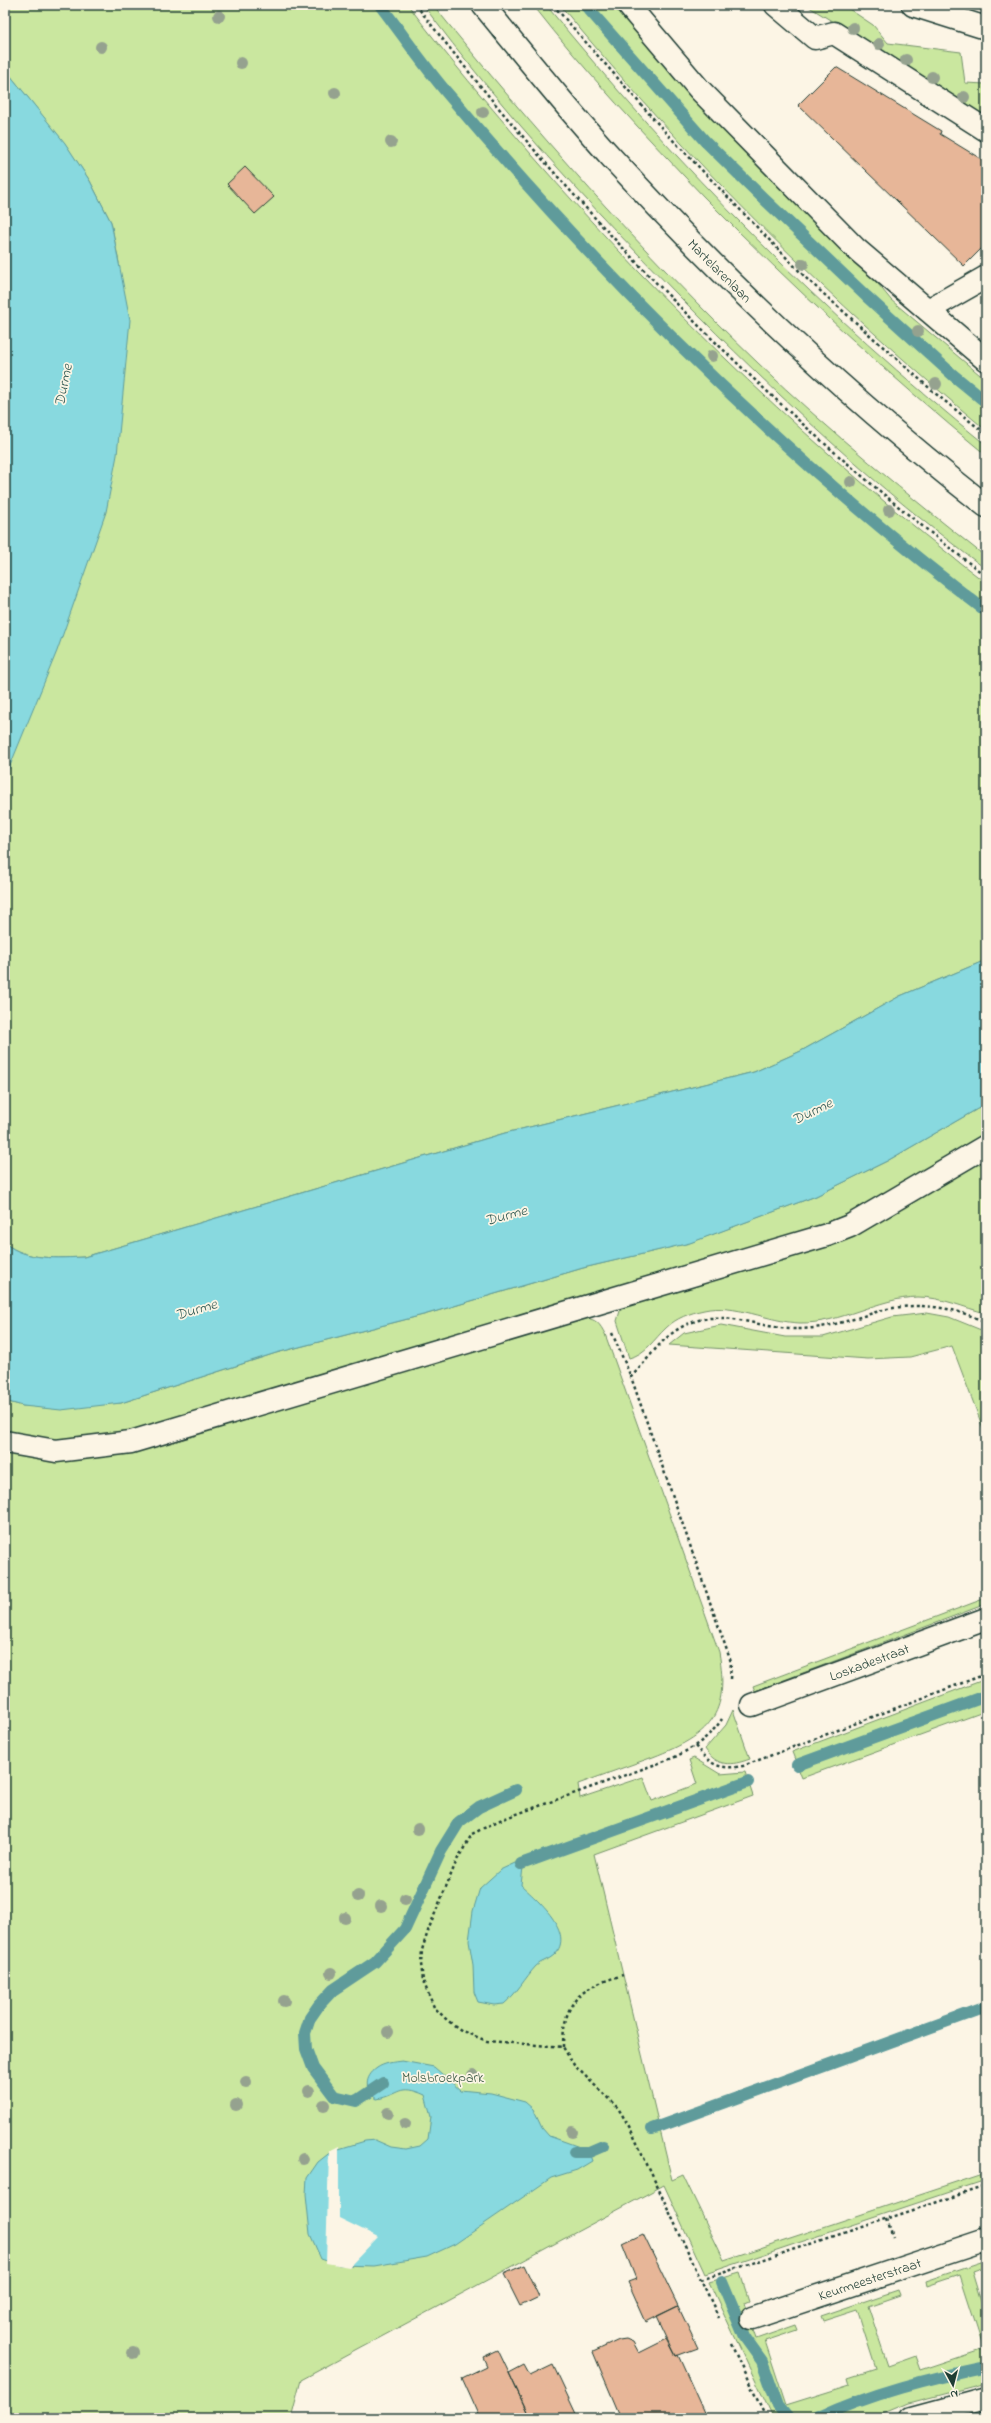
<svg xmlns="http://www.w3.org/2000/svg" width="991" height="2423" font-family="'Indie Flower',sans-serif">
<rect width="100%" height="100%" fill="#fcf5e5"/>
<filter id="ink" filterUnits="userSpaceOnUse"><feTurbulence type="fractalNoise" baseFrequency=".025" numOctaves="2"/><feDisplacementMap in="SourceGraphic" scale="8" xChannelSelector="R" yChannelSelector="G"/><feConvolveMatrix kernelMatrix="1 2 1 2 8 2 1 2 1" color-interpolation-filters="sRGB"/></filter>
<g filter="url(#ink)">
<path fill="#cae79f" stroke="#74926a" d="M11,5H408C447,57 489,105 531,154C668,311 820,456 986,583V960L900,996L801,1051L754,1072L505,1133L84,1257C59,1258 26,1261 5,1243V778L16,747L119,263L111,222L90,181L65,144L5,69V12Z
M423,5H433C535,131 641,251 758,363C830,432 908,495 986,557V569C876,488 776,394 680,297C589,205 501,109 423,5Z
M533,5H546C677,166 824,315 986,445V455C887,374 794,288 704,197C645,135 586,73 533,5Z
M560,5H614L644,40L874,279L891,300L986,380V430C831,302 688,160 560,5Z
M806,5H843L873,25L888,43L961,52L965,83L986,84V117Z
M986,1104V1136C926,1171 867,1208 802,1234L126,1433L50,1441L5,1432V1401L23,1406L121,1403L276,1353L427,1314L583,1268L689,1243L816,1196L887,1161Z
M986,1158V1313C964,1308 942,1297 918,1297C877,1298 841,1324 800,1323C768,1322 735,1303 704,1310C690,1313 676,1318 666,1328C654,1339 646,1354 629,1358L617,1321L620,1311L626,1306L806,1252Z
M927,1313L949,1317L986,1332V1436L952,1346L910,1357L868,1359L669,1345L684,1333L721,1325L785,1337H823L892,1317Z
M585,1318C596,1319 600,1324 605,1334L719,1652C730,1715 710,1735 653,1757C628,1766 603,1775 578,1784L580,1798L643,1777L652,1801L697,1784L689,1760L694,1758L720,1774L745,1772L753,1796L594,1854L672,2180L683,2175L724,2260L986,2173V2180L705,2274L664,2185L301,2380L291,2418H5V1452C46,1463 85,1459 127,1453Z
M986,1598V1604L755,1691L753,1686Z
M986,1679V1711L802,1778L792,1752Z
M733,1710L750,1759C731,1766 717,1767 705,1749L726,1725Z
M986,2261V2267L972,2272L986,2318V2383L909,2403L873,2418H773L709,2282L740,2273L749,2301L744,2303L756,2339L796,2325L798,2330L765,2341L786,2405L850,2385L848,2378L876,2369L857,2310L823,2321L821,2316L898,2290L900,2295L868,2306L888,2366L916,2356L921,2370L984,2349L960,2275L927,2286L926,2281Z"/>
<path fill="#88d9df" stroke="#5e9b9b" d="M5,69L65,143L90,181L111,222L130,320L117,455L106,512L57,651L5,778Z
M986,960V1104L887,1161L816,1196L690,1243L583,1268L427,1314L276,1353L121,1403L61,1410L23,1406L5,1401V1243C26,1261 59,1258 84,1257L505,1133L754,1072L801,1051L900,996Z
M515,1863L521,1864L523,1867L521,1885C536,1899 577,1933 554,1955C549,1960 541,1961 536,1966C525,1978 517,1993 504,2004L494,2005L478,2002L474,1992L473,1965L469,1941L473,1911L480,1888L500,1870Z
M402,2061L434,2067L460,2090L491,2093L525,2102L533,2109L542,2128L549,2136L588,2150L592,2161L577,2170L551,2178L455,2244L427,2257L374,2266L339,2265L321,2259L310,2234L306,2194L307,2178L318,2162L332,2151L365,2141L375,2140L391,2147L406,2149L420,2146L428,2139L431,2117L425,2095C398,2083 400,2095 377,2099C364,2091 364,2077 377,2068C384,2063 394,2062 402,2061Z"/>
<path fill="#fcf5e5" d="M339,2146V2218L378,2237L349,2267L326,2263L329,2151Z"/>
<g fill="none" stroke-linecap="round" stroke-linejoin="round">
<path stroke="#5e9b9b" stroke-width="12" d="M380,5C403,35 424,66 448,94C609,285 787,460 986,611
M585,5L705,141L763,198L866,296L953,375L986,402
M797,1765L986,1696
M521,1864L748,1782
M383,2083L356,2101L334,2096L313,2068L306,2049L305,2033L310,2018L319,2005L333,1990L375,1962L405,1929L441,1851L459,1822L479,1807L516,1790
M652,2129L986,2007
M574,2152H589L603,2146
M722,2282L746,2339L762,2361L778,2406L788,2418
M818,2418C872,2393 928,2379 986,2367"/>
</g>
<path fill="#e7b698" stroke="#1f3d34" d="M836,67L941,131L940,134L986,162V244L964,266L798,105Z
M245,167L274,197L255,214L227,184Z
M643,2234L678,2306L646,2322L628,2282L636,2279L622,2244Z
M524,2265L539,2297L520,2306L504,2274Z
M678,2306L698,2348L676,2356L657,2316Z
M626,2339L633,2342L639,2353L667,2339L676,2356L678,2355L706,2417L621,2418L593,2352L619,2340Z
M498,2350L509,2373L530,2418H480L472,2400L462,2378L487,2366L483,2357Z
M524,2365L530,2376L553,2365L578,2418H530L509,2373Z"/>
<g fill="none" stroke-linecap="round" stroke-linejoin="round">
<defs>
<g id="minor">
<path d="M628,5L699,89L855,248L986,360"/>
<path d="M776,5L815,38L834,33L986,130"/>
<path d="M913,5L986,28"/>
<path d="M928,310L986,277"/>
<path d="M5,1442L56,1451L131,1442L827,1235L850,1226L986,1146"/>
<path id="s1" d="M752,1705L986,1619"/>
<path id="s2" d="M752,2318L986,2240"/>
<path d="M912,2418L986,2398"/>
</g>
<g id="major">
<path id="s3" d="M483,5C525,56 567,109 612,158C727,284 852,401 986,506"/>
</g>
</defs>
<use href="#minor" stroke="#1f3d34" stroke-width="25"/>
<use href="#major" stroke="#1f3d34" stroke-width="25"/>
<path stroke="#1f3d34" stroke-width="2.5" stroke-dasharray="3 3" stroke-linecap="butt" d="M416,5C580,218 772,413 986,576
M553,5L667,134L807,279L936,394L986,434
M612,1333L631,1377
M730,1679L731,1662L631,1377C654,1354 664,1330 699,1320C728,1312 762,1328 792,1329C825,1330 852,1319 883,1310C917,1302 955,1306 986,1323
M695,1746C711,1765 718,1770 743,1766L986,1674
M563,2047C563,2000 580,1988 623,1975
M887,2219L893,2237
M701,2280L986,2186
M719,2318L630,2128L618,2108L574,2065L563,2047L487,2041L462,2031L447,2020L434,2007L423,1981L421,1964L422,1950L429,1928L457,1860L472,1834L500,1820L673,1758C693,1748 709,1738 722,1719
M731,2344L766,2418"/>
<use href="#minor" stroke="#fcf5e5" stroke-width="22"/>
<use href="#major" stroke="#fcf5e5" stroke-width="22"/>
</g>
<g fill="#95a28f">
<circle cx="219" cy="16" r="6"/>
<circle cx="853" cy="28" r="6"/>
<circle cx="879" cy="44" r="6"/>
<circle cx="101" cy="47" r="6"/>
<circle cx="906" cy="60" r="6"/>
<circle cx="241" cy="63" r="6"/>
<circle cx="932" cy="77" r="6"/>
<circle cx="335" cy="93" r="6"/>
<circle cx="964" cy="97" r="6"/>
<circle cx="483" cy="112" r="6"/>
<circle cx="391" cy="142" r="6"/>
<circle cx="803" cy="264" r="6"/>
<circle cx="918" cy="331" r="6"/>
<circle cx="712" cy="356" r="6"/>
<circle cx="936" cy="384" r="6"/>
<circle cx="851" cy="482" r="6"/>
<circle cx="889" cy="510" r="6"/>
<circle cx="418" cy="1829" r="6"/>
<circle cx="358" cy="1896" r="6"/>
<circle cx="405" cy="1899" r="6"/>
<circle cx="381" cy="1906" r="6"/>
<circle cx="345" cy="1918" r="6"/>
<circle cx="331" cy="1973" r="6"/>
<circle cx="284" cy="2001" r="6"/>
<circle cx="388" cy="2032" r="6"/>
<circle cx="473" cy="2075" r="6"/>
<circle cx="246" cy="2082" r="6"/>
<circle cx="309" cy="2091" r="6"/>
<circle cx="236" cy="2105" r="6"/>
<circle cx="324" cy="2105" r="6"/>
<circle cx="388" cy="2113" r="6"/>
<circle cx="405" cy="2124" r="6"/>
<circle cx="572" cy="2132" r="6"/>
<circle cx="303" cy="2159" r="6"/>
<circle cx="133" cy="2353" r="6"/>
</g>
</g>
<g text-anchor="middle" stroke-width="3.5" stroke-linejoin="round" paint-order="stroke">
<g font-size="14" fill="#1f3d34" stroke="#fcf5e5">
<text dy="5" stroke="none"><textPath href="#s3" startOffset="356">Martelarenlaan</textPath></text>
<text dy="5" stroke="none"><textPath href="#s1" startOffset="125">Loskadestraat</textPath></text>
<text dy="5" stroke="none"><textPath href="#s2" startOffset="124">Keurmeesterstraat</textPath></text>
</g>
<g font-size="14" fill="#415f49" stroke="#fcf5e5">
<text x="443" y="2082">Molsbroekpark</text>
</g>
<g font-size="15" font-style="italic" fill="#345c56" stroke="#fcf5e5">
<text transform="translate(63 385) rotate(-79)" y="5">Durme</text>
<text transform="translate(812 1111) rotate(-26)" y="5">Durme</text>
<text transform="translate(506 1215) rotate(-15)" y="5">Durme</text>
<text transform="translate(196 1309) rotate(-16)" y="5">Durme</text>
</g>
</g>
<rect width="991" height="2423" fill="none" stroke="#fcf5e5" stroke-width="20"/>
<rect x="10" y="10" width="971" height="2403" fill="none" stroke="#1f3d34" stroke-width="1.5" filter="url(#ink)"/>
<g transform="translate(953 2385) rotate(173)" stroke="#fcf5e5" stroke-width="3" paint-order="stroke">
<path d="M0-3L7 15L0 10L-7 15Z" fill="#1f3d34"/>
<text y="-6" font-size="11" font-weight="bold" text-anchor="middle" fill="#1f3d34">N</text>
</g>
</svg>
